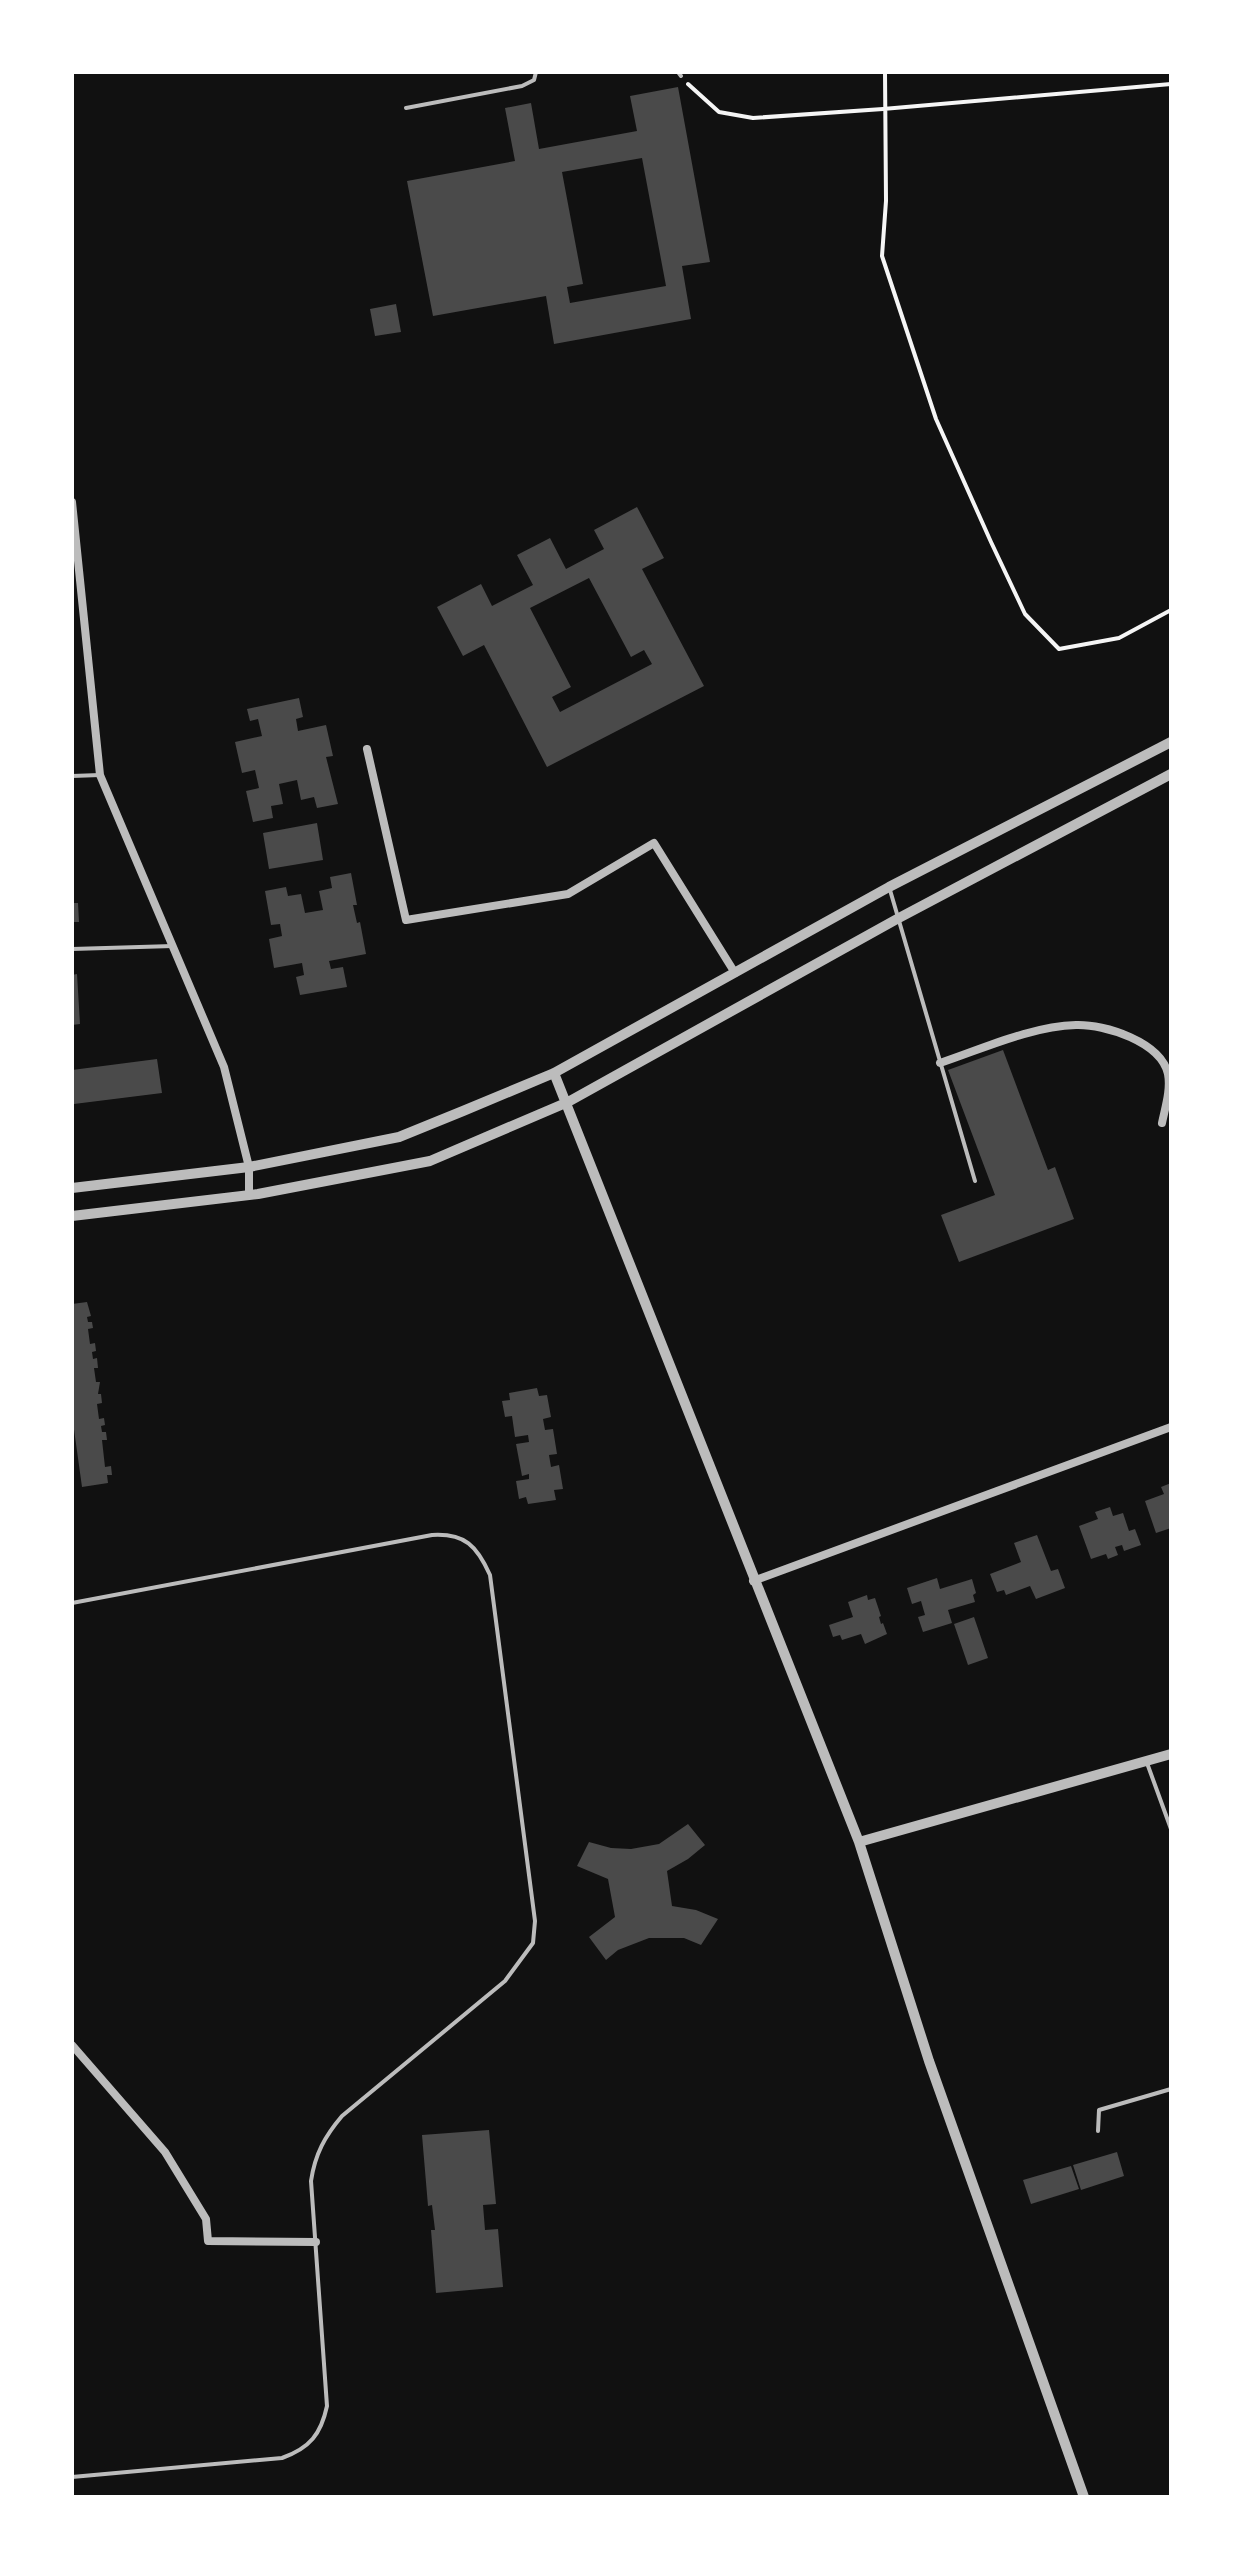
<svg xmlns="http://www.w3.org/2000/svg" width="1243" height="2569" font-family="Cabin,sans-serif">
<rect width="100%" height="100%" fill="#111"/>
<path fill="#4a4a4a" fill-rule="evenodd" d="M678,87L710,262L682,266L691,319L554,344L546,296L433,316L407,181L515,161L505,108L531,103L539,149L637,131L630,96ZM642,158L666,286L570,303L567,287L583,284L562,172Z
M396,304L401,332L375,336L370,309Z
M637,507L664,558L642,569L704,686L547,767L484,645L463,656L437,607L481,584L492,606L533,585L517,555L550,538L566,569L604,549L594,530ZM589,578L631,657L644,650L652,664L560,712L552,697L571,687L530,608Z
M299,698L303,717L296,719L298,731L326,725L333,756L326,757L338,804L317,808L314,797L301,800L297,780L279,784L283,804L271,806L273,818L253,822L246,791L259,788L255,770L242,773L235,742L262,736L258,719L250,721L247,709Z
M317,823L323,860L269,869L263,833Z
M351,873L357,905H353L357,923L360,922L366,954L329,961L331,969L343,967L347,987L300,995L296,977L304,975L302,963L274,968L269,939L282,936L280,924L271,925L265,891L286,887L288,896L301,894L305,913L323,910L319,891L332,888L330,877Z
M72,903H78L79,922H72Z
M77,974L80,1024L72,1025V975Z
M1003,1050L1048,1170L1055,1167L1074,1219L959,1262L941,1215L995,1195L948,1070Z
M157,1059L162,1093L74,1104L72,1070Z
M87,1302L91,1316L87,1317L88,1322H92L93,1328L88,1329L90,1344L95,1343L96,1351L92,1352L93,1359L97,1358L98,1368H94L96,1382H100L98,1394H101L102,1403L97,1404L99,1419L104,1418L105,1425L101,1426L102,1432H106L107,1440H102L105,1467L111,1466L112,1475H107L108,1483L82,1487L72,1415V1304Z
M537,1388L539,1396L547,1395L551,1417L543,1419L545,1430L553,1429L557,1454L549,1455L551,1467L559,1465L563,1489L554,1490L556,1500L528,1504L526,1497L519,1499L516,1481L529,1479V1474L522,1476L516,1444L529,1442L528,1435L515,1437L512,1416L505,1417L502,1401L510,1400L509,1393Z
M1171,1483V1528L1156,1533L1145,1501L1164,1494L1161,1487Z
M1110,1507L1113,1516L1123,1513L1129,1531L1135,1529L1141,1545L1124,1551L1122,1545L1115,1547L1118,1555L1108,1559L1106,1554L1091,1559L1079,1526L1098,1519L1095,1512Z
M1037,1535L1051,1571L1058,1569L1065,1588L1036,1599L1030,1586L1006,1595L1004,1590L997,1592L990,1574L1021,1562L1014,1543Z
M937,1578L940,1589L972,1579L976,1593L973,1595L975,1602L948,1610L952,1623L923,1632L918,1617L925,1615L921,1601L912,1604L907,1588Z
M867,1595L868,1600L875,1598L881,1616L879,1617L881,1624L883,1623L887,1634L865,1644L861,1634L842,1640L840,1635L833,1637L829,1625L853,1617L848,1602Z
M974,1617L988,1658L968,1665L954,1624Z
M688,1824L705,1845L688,1859L667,1871L672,1906L696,1910L718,1919L701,1945L684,1938H649L618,1950L606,1960L589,1937L615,1917L608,1879L577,1866L589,1842L611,1848L631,1849L659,1844Z
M489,2130L496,2204L483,2205L485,2230L498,2229L503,2287L436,2293L431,2230H435L432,2205L428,2206L422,2135Z
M1117,2152L1124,2176L1081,2190L1073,2165Z
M1071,2166L1079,2189L1031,2204L1023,2180Z"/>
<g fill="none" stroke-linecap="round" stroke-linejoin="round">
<path stroke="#f5f5f5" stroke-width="4" d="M885,72L886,201L882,256L936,419L991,542L1025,614L1059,649L1119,638L1171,610
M688,84L719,112L753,118L883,109L1171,84"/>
<path stroke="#bcbcbc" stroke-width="4" d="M678,72L681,76
M406,108L522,86L534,80L536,72
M72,776L100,775
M890,890L975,1181
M72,949L173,946
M72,1603L432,1535C465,1533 477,1546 490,1575L535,1921L533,1943L505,1981L342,2116C325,2136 315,2154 311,2181L327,2406C321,2434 310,2448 282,2458L72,2477
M1147,1763L1171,1829
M1098,2131L1099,2110L1171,2089"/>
<path stroke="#bcbcbc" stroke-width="8" d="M72,502L100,775L224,1067L249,1167V1195
M367,749L406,920L568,894L654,843L735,973
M940,1063C982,1049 1032,1026 1076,1025C1105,1024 1161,1042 1168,1074C1171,1090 1165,1108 1162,1123
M753,1581L1171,1427
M72,2045L165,2152L206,2219L208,2241L316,2242"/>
<path stroke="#bcbcbc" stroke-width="10" d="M554,1073L859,1842L929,2061L1084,2497
M72,1188L249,1167L399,1137L463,1111L554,1073L889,887L1171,742
M72,1216L258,1194L430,1161L568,1102L897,919L1171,774
M859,1842L1171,1754"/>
</g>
<rect width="1243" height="2569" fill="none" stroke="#ffffff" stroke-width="148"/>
</svg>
